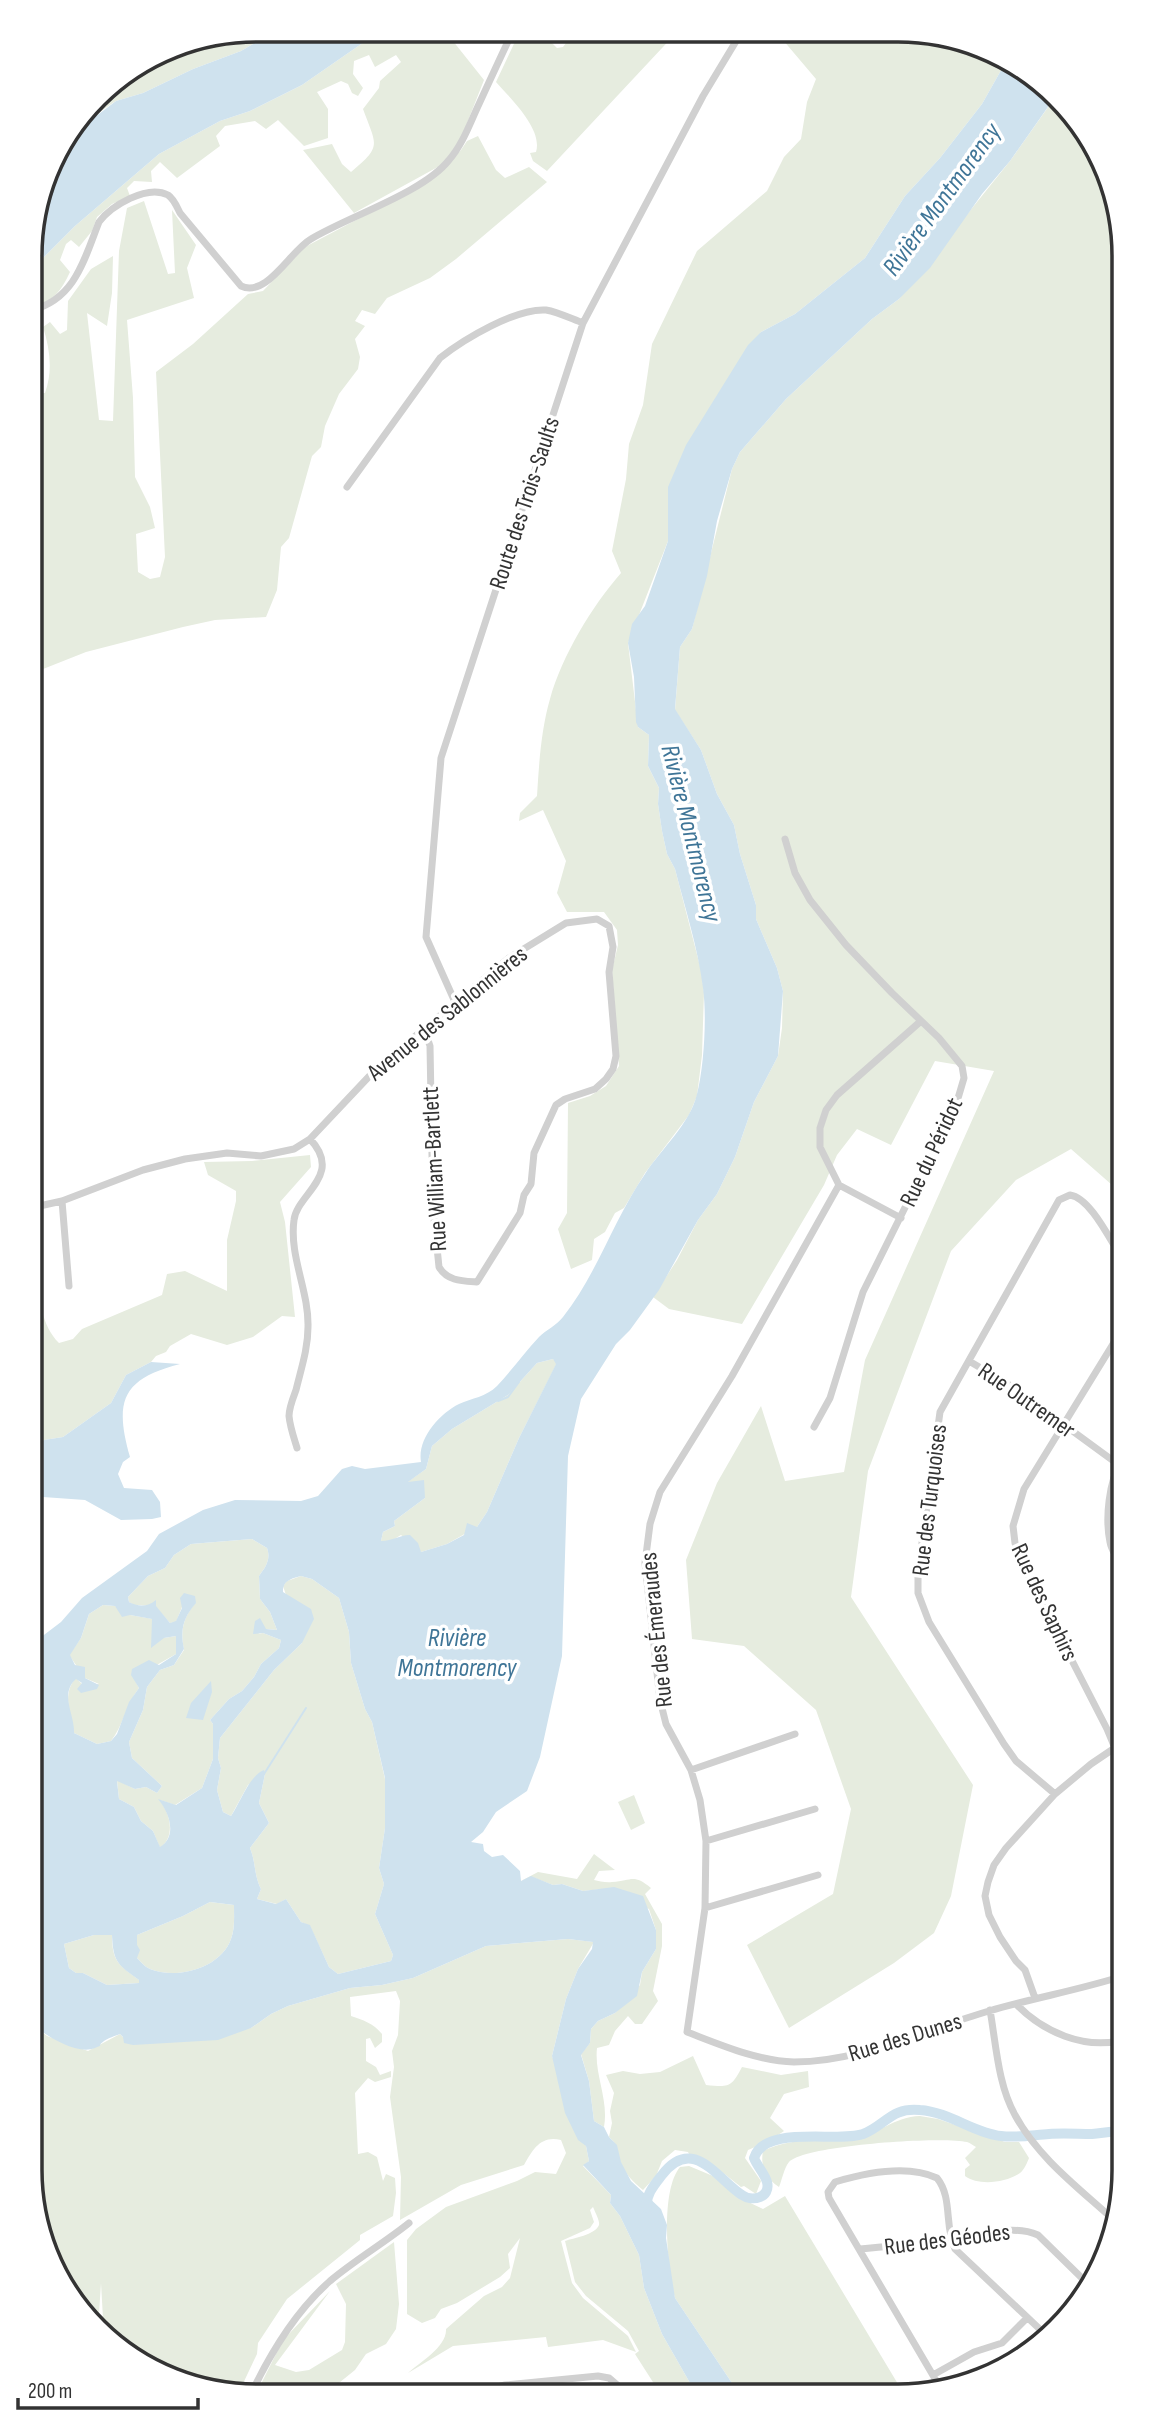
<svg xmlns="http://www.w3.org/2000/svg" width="1154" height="2426" font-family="'Sofia Sans Condensed',sans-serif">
<rect width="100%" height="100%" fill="#fff"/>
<path fill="#e6ecdf" d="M256,30H277L241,51L193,69L143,93L116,101L104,109L87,123L48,173L53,156L107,86L170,47Z
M380,31H445L484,80L458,146L445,163L354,213L303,150L332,144L342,164L351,172C383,146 376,145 363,109L379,88L380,81L401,62L396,55L375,67L369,55L354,61L353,74L363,88L358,96L352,93L348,84L341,81L317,92L328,109V138L304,146L278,120L266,129L255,121L225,126L216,136L220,146L177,178L160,162L151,171L152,182L134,181L127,188L130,196L112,204L97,217L92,231L79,247L71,240L66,244L60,260L70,272C62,289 56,298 39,305L41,279L32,277V269L75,226L159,154L220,121L250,111L302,85Z
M520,31L547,32L550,41L557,48L563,47L574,32H677L547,171L533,161L530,153L536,152C543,129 511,99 496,82Z
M777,33L942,34L1004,65L982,104L940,158L905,196L865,258L795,314L761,332L668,499V541L628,643L638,727L649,735L648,766L659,788L658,804L662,831L667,854L675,869L701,970L704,992L702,1055L697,1096L689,1115L645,1173L624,1208L615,1213L605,1232L594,1239L592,1260L571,1269L558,1229L567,1213L568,1103L590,1096L606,1086L619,1066L612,970L618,945L617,930L604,912H567L557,893L566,861L543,810L519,821L520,813L537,796C539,764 541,730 550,699C562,656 592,606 621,573L612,551L626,479L629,444L643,405L652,344L697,251L767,191L784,157L801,139L807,102L816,79Z
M1056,96L1094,143L1116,197L1120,1192L1071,1149L1016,1180L951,1251L868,1471L851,1597L973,1785L951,1896L934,1933L894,1963L789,2028L747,1945L833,1894L851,1809L816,1710L744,1646L692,1639L686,1560L717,1483L761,1406L785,1481L844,1472L865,1360L994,1071L935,1061L891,1145L857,1129L837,1155L824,1185L742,1324L669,1309L653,1297L677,1260L698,1220L717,1194L735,1157L754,1102L778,1056L782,1028L783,991L777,968L756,919V905L740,854L734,825L717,794L701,750L675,710L680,647L692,629L732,469L740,452L786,399L872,319L899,299L1010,161Z
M478,136L496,170L505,178L529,167L547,182L456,259L430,278L387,298L375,314L362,310L355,321L365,326L355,339L360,357L358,369L339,394L325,426L321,447L312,456L289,538L281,547L277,590L266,617L215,620L183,627L86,652L33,673L32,393H45C53,371 50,349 43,327L50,322L60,334L67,330L68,301L91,269L113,256L112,293L107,326L87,313L99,420L113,421L119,251L127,208L144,201L168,274L175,273L172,210L196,245L187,268L194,298L127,320L133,398L135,477L150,507L155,528L136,534L138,572L150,579L160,577L165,557L156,372L193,344L248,294L263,291L305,247L430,181L461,150L467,141Z
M310,1155L311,1167L280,1202L285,1222L295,1317L282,1316L253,1337L227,1345L191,1334L170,1346L166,1352L156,1356L151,1362L126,1375L111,1403L63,1437L44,1440L35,1448V1227C38,1262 32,1316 59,1343L73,1339L82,1329L162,1295L167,1274L185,1271L227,1291V1240L236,1201V1191L208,1175L204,1162L252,1161Z
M553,1359L557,1363L519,1438L487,1512L477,1527L447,1544L421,1552L401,1535L391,1541H381L383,1532L395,1526L394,1521L425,1498L406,1483L426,1469L432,1446L452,1429L508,1395L537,1363Z
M252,1539L267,1548C271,1559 266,1567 259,1576L260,1599L270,1612L277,1630L266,1629L258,1634L263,1633L281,1640L279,1648L261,1664L254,1677L242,1691L229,1699L210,1720L213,1724V1759L202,1788L175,1805L160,1800C170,1814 176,1836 160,1848L153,1831L141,1821L134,1807L119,1799L117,1780L135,1789L146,1787L157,1793L162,1786L132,1758L129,1742L143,1710L147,1687L160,1670L174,1665L184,1650C180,1630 183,1618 196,1602L182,1607L176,1622L170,1623L155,1606L134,1605L129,1602L128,1597L148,1576L165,1568L174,1555L191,1544Z
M301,1576L312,1579L339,1598L349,1632L351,1663L365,1709L372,1722L385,1779V1828L379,1868L384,1884L375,1914L393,1955L391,1961L338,1974L329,1967L310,1926L301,1922L286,1899L277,1904L257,1899L261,1889C254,1875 256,1863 250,1848L269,1823L259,1803L265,1774L248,1785L231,1816L223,1812L217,1790L221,1768L218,1758L220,1738L274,1670L302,1643L283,1586L287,1581Z
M103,1605L115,1606L130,1615L153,1619L164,1638L176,1636V1654L134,1678L139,1688C126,1705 123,1726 111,1741L97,1744L74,1733C70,1716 62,1692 76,1678L82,1684H99L85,1678L69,1655L81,1638L89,1614Z
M634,1795L645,1823L631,1830L618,1802Z
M594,1854L615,1870L599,1871L594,1880C599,1881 606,1883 612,1882C632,1881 633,1873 651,1888L645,1894L662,1924V1946L653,1991L658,2001L642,2024H635L628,2016L615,2031L609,2045L597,2048C594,2074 609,2100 604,2127L594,2121L589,2081L581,2054L590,2043L591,2029L598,2021L615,2013L640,1985L642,1972L656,1949V1930L649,1909L603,1889L583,1891L562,1884L553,1885L532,1877L521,1881L538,1872L577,1879Z
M210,1902L234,1905C234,1916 235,1928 231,1939C221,1968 177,1980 150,1969C145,1967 141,1962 137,1958V1935L183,1916Z
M94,1935H112C112,1962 119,1965 139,1980V1983L107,1985L83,1973H76L69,1968L64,1944Z
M568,1939L594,1942L578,1969L566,1999L552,2056L586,2146L589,2161L583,2166L611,2195L610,2203L620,2216L639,2255L644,2288L662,2334L694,2390H658L635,2354L639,2351L628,2331L586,2296L575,2282L565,2241C573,2238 595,2235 599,2225C600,2221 595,2212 593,2207L590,2210L594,2222L590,2228L561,2241L572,2283L583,2298L628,2336L636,2352L603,2340L548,2347L546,2337L453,2346L408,2373C420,2362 447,2347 446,2329L484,2296L502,2287L510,2278L520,2238L508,2254L510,2268L500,2277L457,2303L441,2309L435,2318L422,2323L407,2314V2240L416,2229L446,2207L517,2181L535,2172L556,2174L566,2153L561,2140C541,2135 533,2149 524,2165L461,2185L400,2220L401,2177L390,2097L394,2067L392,2051L398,2035L400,2001L396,1991L350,1997L351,2016C363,2020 373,2023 382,2034V2042L375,2048L370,2038L366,2039V2061L376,2067L380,2075L391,2071V2077L375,2082L368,2078L355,2093L358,2154L368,2152L377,2157L383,2181L386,2174L395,2178L396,2193L393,2216L360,2235V2240L287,2299L258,2343L257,2354L239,2392H212L107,2340L104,2336L101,2283L98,2330L68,2295L38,2229L37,2028L47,2036L88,2051L120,2034L123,2037L251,2028L271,2014L288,2006L350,1988L382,1985L413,1978L486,1946Z
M693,2056L706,2085C729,2087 731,2088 742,2067L781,2075L808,2071L809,2087L784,2094L770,2118L784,2131L769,2141L748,2150L745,2158L761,2181L756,2194L744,2186L741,2187L722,2172L693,2162L688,2152L675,2150L662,2161L656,2176L643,2190C633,2182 626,2175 621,2163C616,2150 620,2147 609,2137L612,2123L610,2111L614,2093L606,2075L623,2071L640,2074L660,2072Z
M920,2116L938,2119L1005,2142H1019L1029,2158C1027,2163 1024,2170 1020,2173C1006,2183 978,2186 965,2176V2169L970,2165L965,2158L976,2147C972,2145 971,2143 967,2142C942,2136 804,2145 789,2162C784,2168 782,2180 779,2187C766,2178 760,2166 763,2151C798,2135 820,2144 854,2138C879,2134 894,2117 920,2116Z
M689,2166L713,2176L742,2199L763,2209L785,2196L901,2389H736L675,2298C667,2268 660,2191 680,2167Z
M394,2242L399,2304L396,2329L386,2344L366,2354L355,2370L329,2391L257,2392L283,2340L330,2291L275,2365L296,2372L309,2370L342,2350L345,2342L346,2304L336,2284Z"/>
<path fill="#cfe2ee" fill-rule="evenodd" d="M277,30L380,31L302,85L250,111L220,121L159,154L75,226L32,269V227L48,173L87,123L116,101L143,93L193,69L241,51Z
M1004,65L1047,86L1055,97L1010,161L982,194L930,268L899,299L872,319L786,399L740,452L732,469L717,521L707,576L692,629L680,647L675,709L701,750L717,794L734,825L740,854L756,905V919L777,968L783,991L778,1056L754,1102L735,1157L717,1194L698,1220L659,1290L630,1330L616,1344L581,1399L568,1456L562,1656L540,1757L527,1791L496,1812L483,1832L471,1842L483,1844L484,1851L492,1857L503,1855L520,1871L521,1881L531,1876L553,1885L562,1884L583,1891L614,1887L643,1896L656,1930V1949L642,1972L637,1996L615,2013L598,2021L591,2029L590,2043L581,2055L589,2081L594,2121L604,2127L609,2137L617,2145L621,2162L631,2181L661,2209L667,2225L666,2238L675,2298L736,2389L694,2390L662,2334L644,2288L639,2255L620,2216L610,2203L611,2195L583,2165L589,2161L586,2146L578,2140L565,2113L552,2056L566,1999L578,1969L592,1949L593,1942L568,1939L486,1946L413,1978L382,1985L350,1988L288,2006L271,2014L251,2028L218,2040L133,2045L124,2043L123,2037L120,2034C115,2036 108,2038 104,2041C96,2047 105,2044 95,2048C78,2055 50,2038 37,2028L36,1641L61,1622L82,1598L147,1551L159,1534L203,1510L235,1500L301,1501L318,1496L342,1469L352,1466L365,1469L421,1462C417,1439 439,1414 459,1404C472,1398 486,1397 497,1386C512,1370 524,1353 539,1337C546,1330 557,1325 563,1317C597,1274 614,1219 645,1174C661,1149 690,1124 697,1094C704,1067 707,1016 703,988C698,948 685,908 675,869L667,854L662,831L658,804L659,788L648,766L649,735L638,727L636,722L634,677L628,643L632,624L645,606L668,541V487L686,445L748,345L761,332L795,314L865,258L905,196L940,158L982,104ZM553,1359L556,1364L519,1438L487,1512L477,1527L467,1523L464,1535L447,1544L421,1552L418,1543L410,1535C399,1535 393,1541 381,1541L383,1532L395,1526L394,1521L425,1498L424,1480L408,1482L426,1469L432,1446L452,1429L508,1395L537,1363ZM252,1539L267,1548C271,1559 266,1567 259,1576L260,1599L270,1612L277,1630L266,1629L260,1618L255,1621L253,1634L263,1633L281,1640L279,1648L261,1664L254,1677L242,1691L229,1699L210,1720L213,1724V1759L202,1788L176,1805L158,1799C169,1812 178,1836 160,1847L153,1831L141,1821L134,1807L119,1799L117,1781L135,1789L146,1787L157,1793L162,1786L132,1758L129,1742L143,1710L147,1687L160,1670L174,1665L184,1649C180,1630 183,1618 196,1603L195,1596L184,1593L180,1598L182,1608L176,1621L170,1623L156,1606V1600C148,1607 138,1607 129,1602L128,1597L148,1576L165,1568L174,1555L191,1544ZM301,1576L312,1579L339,1598L349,1632L351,1663L365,1709L372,1722L385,1778V1828L379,1868L384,1884L375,1914L393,1955L391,1961L338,1974L329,1967L310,1925L301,1922L286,1899L276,1904L257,1899L261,1889C254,1875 256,1863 250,1848L269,1823L259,1803L265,1774L264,1770C249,1776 240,1803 231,1816L223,1812L217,1790L221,1768L218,1758L220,1738L274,1670L302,1643L314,1619L311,1609L283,1592C283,1580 291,1579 301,1576ZM103,1605L115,1606L122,1617L130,1615L152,1619L151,1648L164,1638L176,1636V1654L159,1665L149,1660L132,1669L131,1675L139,1688L129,1702L117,1734L111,1741L97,1744L74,1733C75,1715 59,1694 76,1679L82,1683L77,1689L81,1693L97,1689L99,1685L85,1678V1667L75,1665L70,1655L81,1638L89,1614ZM210,1902L234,1905C234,1916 235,1929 231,1939C221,1968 177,1980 150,1969C145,1967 141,1962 137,1958L140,1950L137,1945V1935L183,1916ZM94,1935H112C113,1962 118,1965 139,1980V1983L107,1985L83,1973H76L69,1968L64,1944Z
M151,1362L180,1364C122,1379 114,1401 130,1457L123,1462L118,1474L124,1488L152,1490L160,1502L161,1517L152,1519L121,1520L85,1500L43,1497L36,1501L35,1505V1448L44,1440L63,1437L111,1403L126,1375Z
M211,1681L212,1692L203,1720L186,1718L191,1703Z"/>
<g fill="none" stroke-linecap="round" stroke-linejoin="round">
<path stroke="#cfe2ee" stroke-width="2" d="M498,1401L508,1397L519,1382
M264,1774L306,1708"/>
<path stroke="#cfe2ee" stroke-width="10" d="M647,2208C645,2195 655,2184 662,2175C693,2134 718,2180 742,2195C752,2202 771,2198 767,2182C765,2174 757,2166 754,2158C765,2124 837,2143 863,2134C886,2125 891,2107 920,2110C949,2112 974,2133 1001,2136C1017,2138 1033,2135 1049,2134C1063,2133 1078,2134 1092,2134C1103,2133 1112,2131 1124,2131"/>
<path stroke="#d0d0d0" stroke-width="7" d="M32,310C75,299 84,260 99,222C111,206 147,184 168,195C174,199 177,207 180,213L241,286C267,298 290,251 311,239C349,216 423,193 449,160C463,144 470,123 479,104C490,80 501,56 513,31
M347,487L440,358C464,339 516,308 546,310C558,312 572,319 583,323
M785,839L795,873L810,900L846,945L892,993L939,1038L962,1066L964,1078L956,1105L863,1292L830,1398L814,1427
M455,1002L426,937L441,758L583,323L703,96L741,33
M839,1185L732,1376L660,1492L650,1524L645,1563L660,1700L666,1724L691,1770L700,1800L706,1841L705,1908L687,2032C721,2045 758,2061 794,2062C861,2062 926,2029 989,2011C1033,1998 1079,1990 1123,1976
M62,1201L69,1286
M35,1207L62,1201L143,1170L185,1159L227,1153L261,1156L294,1149L310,1139L377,1068L509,958L566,923L597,919L609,926L613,947L609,972L616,1056L613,1069L606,1079L595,1089L565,1099L556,1105L534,1153L531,1184L524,1195L520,1213L477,1282C462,1281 447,1281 439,1267L433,1209L430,1046L424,1028
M901,1218L839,1185L820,1147V1128L826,1110L837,1095L921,1021
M1121,1331L1024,1489L1013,1526L1015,1543L1022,1563L1107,1729L1122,1765
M969,1361L1011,1386L1119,1465
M297,1448C294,1438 290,1427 289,1416C289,1408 293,1398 296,1390C301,1369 308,1349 308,1327C309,1291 289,1256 294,1220C297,1194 344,1175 310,1139
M1121,1461C1109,1482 1105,1518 1110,1542C1111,1549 1116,1556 1119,1562L1121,1561
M691,1770L795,1734
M1055,1794L1016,1761L1004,1744L929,1622L918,1593V1572L940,1412L1059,1200L1070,1195C1090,1198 1109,1238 1120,1255
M706,1841L815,1809
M705,1908L818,1875
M1035,1998L1025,1970L1016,1961L1000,1937L989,1915L985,1896L988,1882L994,1865L1006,1848L1055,1794L1091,1764L1122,1743
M1016,2004C1043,2032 1084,2050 1123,2040
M990,2010C996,2044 998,2085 1015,2115C1038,2158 1080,2189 1115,2221
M860,2249C889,2246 918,2244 947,2241C975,2237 1010,2223 1038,2235L1090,2286
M933,2375L974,2352L1002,2343L1027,2318
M941,2389L829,2198L828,2192L835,2182C865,2173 907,2164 937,2178C953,2198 944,2226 955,2249L1047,2336
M483,2391L505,2385L598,2376L609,2378L623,2390
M252,2392C271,2352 296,2311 330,2281C355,2260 384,2243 409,2223"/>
</g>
<g text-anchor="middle" stroke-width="7" stroke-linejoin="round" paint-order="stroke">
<g font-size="24" fill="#333" stroke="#fff">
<text transform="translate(524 503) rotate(-72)" y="8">Route des Trois-Saults</text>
<text transform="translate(447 1013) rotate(-39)" y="8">Avenue des Sablonnières</text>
<text transform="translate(931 1152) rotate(-65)" y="8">Rue du Péridot</text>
<text transform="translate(434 1169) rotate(-93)" y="8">Rue William-Bartlett</text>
<text transform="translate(1027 1400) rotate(35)" y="8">Rue Outremer</text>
<text transform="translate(929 1500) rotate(-83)" y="8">Rue des Turquoises</text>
<text transform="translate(1045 1602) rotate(65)" y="8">Rue des Saphirs</text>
<text transform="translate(656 1630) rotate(-96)" y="8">Rue des Émeraudes</text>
<text transform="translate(905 2037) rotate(-17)" y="8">Rue des Dunes</text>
<text transform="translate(947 2239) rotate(-7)" y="8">Rue des Géodes</text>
</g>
<g font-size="26" font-style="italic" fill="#3f7597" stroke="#fff">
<text transform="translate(941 199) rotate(-54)" y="9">Rivière Montmorency</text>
<text transform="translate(692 833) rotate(76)" y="9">Rivière Montmorency</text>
<text x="457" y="1646">Rivière<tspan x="457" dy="30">Montmorency</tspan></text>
</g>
</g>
<path d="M0 0H1154V2426H0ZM256 42H898A214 214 0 0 1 1112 256V2170A214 214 0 0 1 898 2384H256A214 214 0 0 1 42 2170V256A214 214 0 0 1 256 42Z" fill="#fff" fill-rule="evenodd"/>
<path fill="none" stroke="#333" stroke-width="3.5" d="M256 42H898A214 214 0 0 1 1112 256V2170A214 214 0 0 1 898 2384H256A214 214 0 0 1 42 2170V256A214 214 0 0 1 256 42Z"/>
<path d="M18 2398v10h180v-10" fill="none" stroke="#333333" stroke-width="3.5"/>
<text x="28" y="2398" font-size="21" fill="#333333" stroke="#ffffff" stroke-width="5" paint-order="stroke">200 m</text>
</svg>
